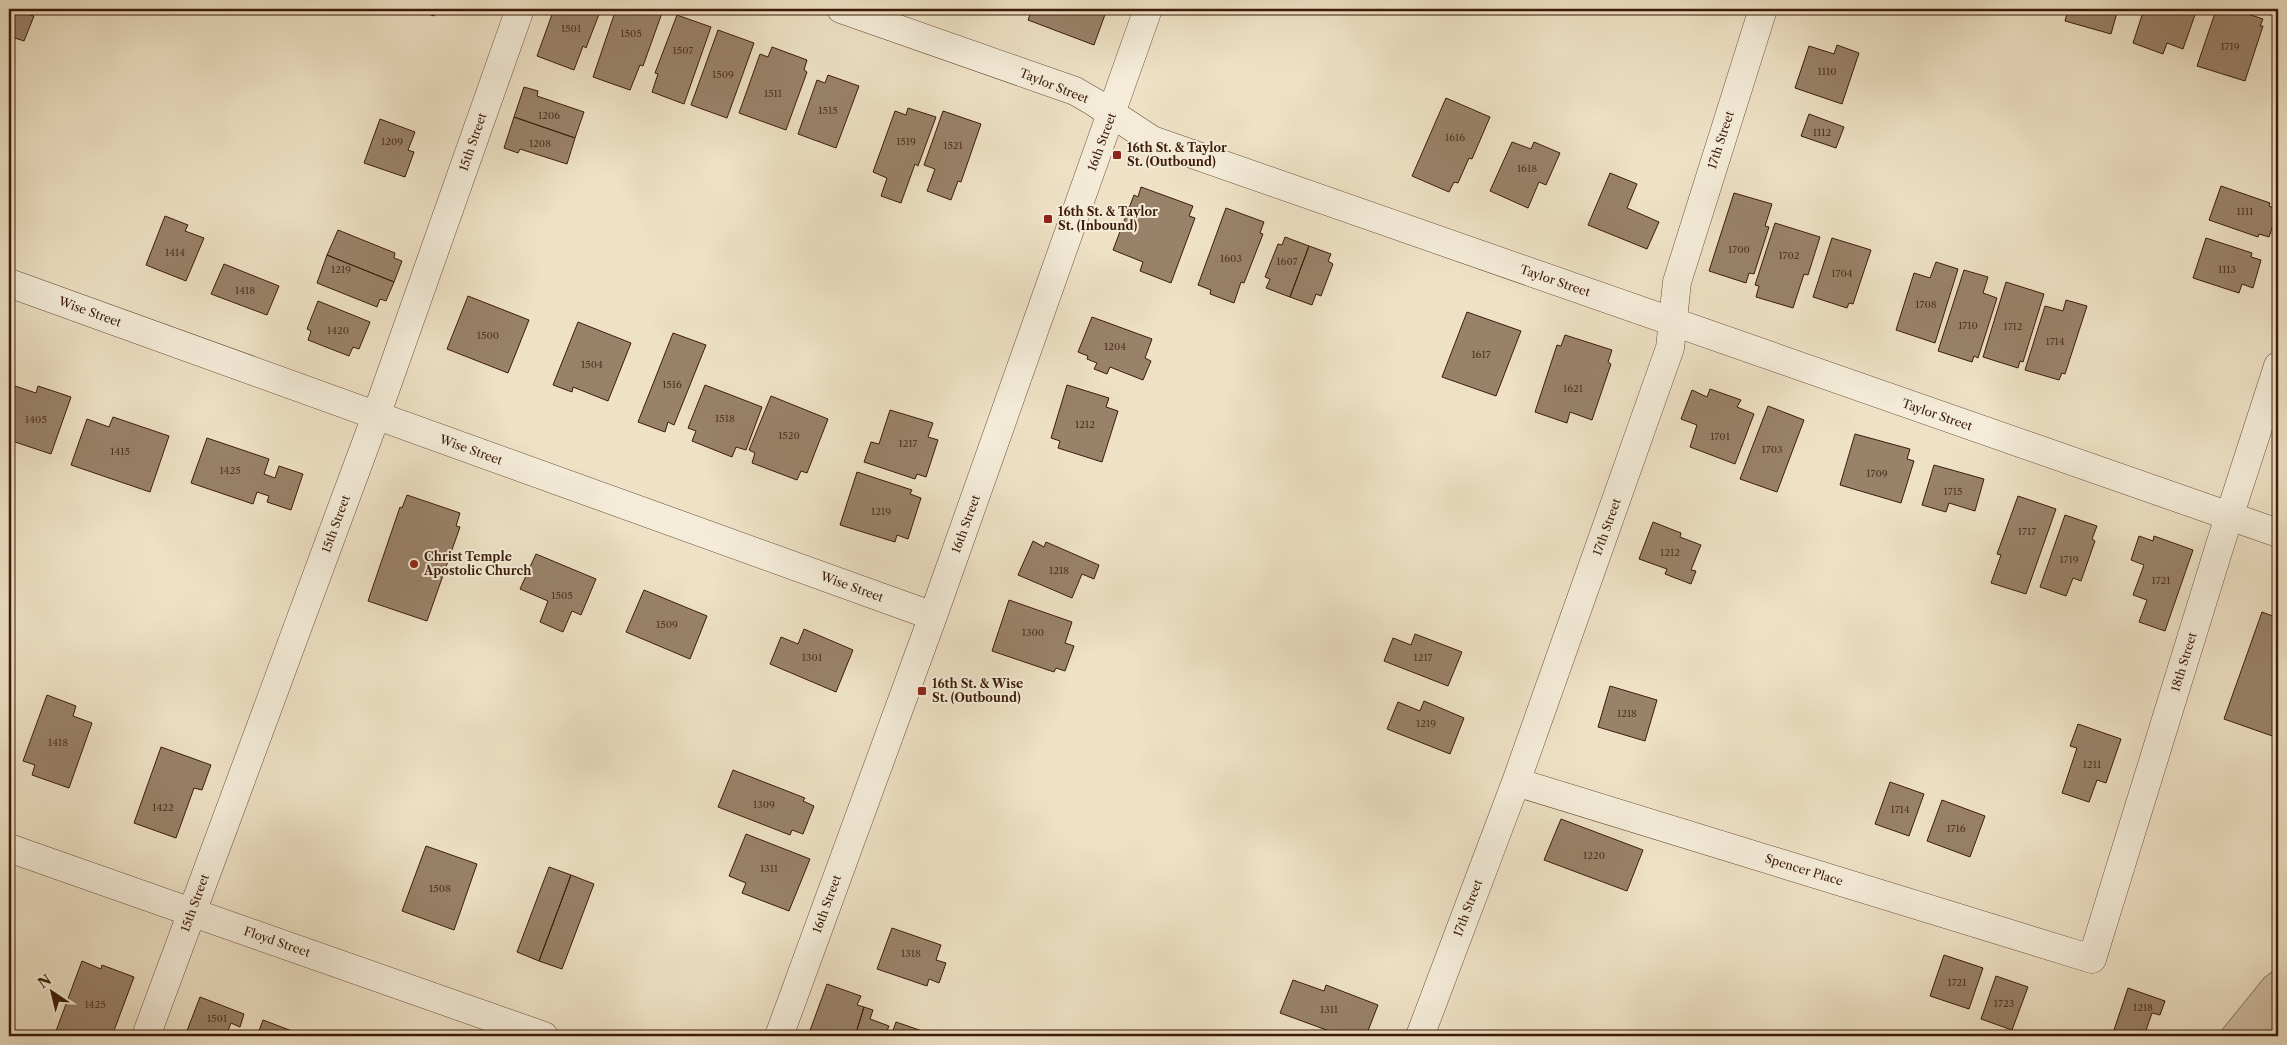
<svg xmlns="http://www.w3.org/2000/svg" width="2287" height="1045" font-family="'Libre Caslon Text',serif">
<rect width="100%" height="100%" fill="#eee1c5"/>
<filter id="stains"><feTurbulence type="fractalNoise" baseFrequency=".004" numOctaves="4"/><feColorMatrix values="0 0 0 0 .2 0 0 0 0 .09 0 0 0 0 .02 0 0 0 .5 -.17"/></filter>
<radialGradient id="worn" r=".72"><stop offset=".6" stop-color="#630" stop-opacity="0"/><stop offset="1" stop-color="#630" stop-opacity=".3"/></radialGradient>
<path fill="#d0bfa5" stroke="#866d56" d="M2278,967V1036H2217L2264,978Z"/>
<path fill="#99826a" stroke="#3c1b08" d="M9,9L34,16L24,41L9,36Z
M414,9H436L434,16Z
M554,9H601L586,48L583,46L574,70L537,56Z
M616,9H660L659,12L662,13L643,66L640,65L630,90L593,77Z
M1032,9H1107L1094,45L1028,20Z
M2068,9H2118L2111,34L2065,21Z
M2144,9H2197L2183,49L2167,43L2163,54L2133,43Z
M2221,9H2233L2263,19L2260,26H2263L2245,81L2197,66L2216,10L2220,12Z
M677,15L711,27L684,104L652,92L658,74L655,73Z
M718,30L754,43L727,118L691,105Z
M1837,45L1859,53L1842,104L1795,88L1809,46L1834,54Z
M772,47L807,60L804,70L807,72L786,130L739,113L760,54L768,57Z
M828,75L859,86L836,148L798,134L817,80L825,83Z
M524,87L538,91L537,96L584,112L575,138L514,117Z
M1446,98L1490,117L1472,159L1469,158L1458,183L1454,182L1449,192L1412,176Z
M908,108L936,117L918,166L915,164L901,203L881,196L887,178L873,172L895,111L906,115Z
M943,111L981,124L961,182L958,181L951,200L927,191L935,169L924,165Z
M1809,114L1844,127L1836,148L1801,136Z
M514,117L575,138L567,164L520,149L518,153L504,148Z
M380,119L415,132L408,150L414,152L405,177L364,163Z
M1512,142L1531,149L1534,142L1560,153L1546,185L1539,182L1528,208L1490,191Z
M1610,173L1637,184L1627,208L1659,222L1647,249L1588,225Z
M2221,186L2270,203L2269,206L2278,210L2269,237L2259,234L2258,237L2209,220Z
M1141,187L1193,206L1189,216L1195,218L1171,283L1140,271L1143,262L1113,250L1134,195L1138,197Z
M1734,193L1772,204L1765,226L1769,227L1754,274L1749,273L1746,283L1709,271Z
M1226,208L1264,222L1260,233L1263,234L1244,283L1241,282L1234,303L1210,294L1211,290L1198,285Z
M165,216L188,225L185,231L204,238L186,281L146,265Z
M1775,223L1820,237L1808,275L1804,274L1793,308L1756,297L1759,286L1755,285Z
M338,230L395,253L394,258L402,261L394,282L327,255Z
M1285,237L1309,246L1290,297L1266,288L1270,279L1265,277L1278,244L1282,245Z
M1832,238L1871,250L1853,304L1849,303L1847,308L1813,297Z
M2206,238L2252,253L2251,257L2261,260L2253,288L2242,284L2239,293L2193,278Z
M1309,246L1331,254L1328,261L1333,264L1321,296L1316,294L1312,305L1290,297Z
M327,255L394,282L386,301L380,299L377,307L317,283Z
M1936,262L1958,269L1935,343L1896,330L1914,273L1930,278Z
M224,264L279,286L267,315L211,294Z
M1964,270L1988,277L1983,293L1997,298L1978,358L1974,356L1972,362L1938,351Z
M2006,282L2044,294L2023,362L2020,361L2018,368L1983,357Z
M468,296L529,320L508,373L447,349Z
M2066,300L2087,306L2065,374L2062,373L2059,380L2025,370L2045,306L2063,311Z
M318,301L370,322L359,349L353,347L349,356L308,340L311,331L307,329Z
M1467,312L1521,331L1496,396L1442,377Z
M1092,317L1152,339L1145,358L1151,361L1143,380L1110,367L1107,374L1094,369L1097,363L1087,359L1088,356L1078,352Z
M578,322L631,343L608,401L573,387L572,392L553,385Z
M673,333L706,345L674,425L668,422L665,432L638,422Z
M1565,335L1612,350L1608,362L1611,364L1592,420L1570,412L1567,423L1535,412L1557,345L1561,346Z
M9,384L36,393L38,386L71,397L51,454L9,440Z
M705,385L762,407L746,450L736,447L732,457L692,441L696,431L688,428Z
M1067,385L1109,398L1106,407L1118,411L1102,462L1058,448L1060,441L1051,438Z
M1710,389L1741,400L1737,407L1754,414L1735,464L1690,447L1697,425L1681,419L1692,390L1707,397Z
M771,396L828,419L807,473L801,471L797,480L752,463L755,453L749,450Z
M1768,406L1804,420L1777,492L1740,479Z
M890,410L933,423L928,437L938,440L926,477L917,474L915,479L864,462L871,442L879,444Z
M113,417L169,436L150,492L71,465L87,419L109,427Z
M1855,434L1910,449L1907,459L1914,461L1901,503L1840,485Z
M207,438L269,459L264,474L275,478L279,466L303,474L291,510L267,502L269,496L257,492L253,504L191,483Z
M1934,465L1984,479L1975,511L1949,503L1946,512L1922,505Z
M857,472L912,490L910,494L921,498L908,539L897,535L895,542L840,525Z
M407,495L460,513L456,526L460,527L427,621L368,601L400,507L402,508Z
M2018,496L2056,509L2026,594L1991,583L2001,555L1997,554Z
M2065,515L2097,526L2092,539L2095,541L2081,581L2073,578L2066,596L2040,587Z
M1653,522L1681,533L1680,537L1701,545L1691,570L1696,571L1691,584L1665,574L1667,569L1639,559Z
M2139,536L2153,541L2154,536L2193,550L2165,631L2139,622L2147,600L2133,595L2144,565L2131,560Z
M1033,541L1044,547L1046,542L1099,565L1094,579L1082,574L1072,598L1018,575Z
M536,554L596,579L581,615L572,611L563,632L540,622L548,601L520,589Z
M644,590L707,616L690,659L626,632Z
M1009,600L1072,622L1065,643L1074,646L1065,671L1056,668L1054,672L992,651Z
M2262,612L2278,618V738L2224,719Z
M804,629L853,650L836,692L770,664L781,637L798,644Z
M1415,634L1462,652L1448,686L1384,661L1393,638L1411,645Z
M1610,686L1657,700L1645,741L1598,727Z
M47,695L76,706L73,716L92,723L69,788L32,775L35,765L23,761Z
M1424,701L1464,718L1450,754L1387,729L1398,702L1420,711Z
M2078,724L2121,739L2106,783L2097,780L2089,802L2062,793L2077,748L2070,746Z
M161,747L211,765L202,790L194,788L176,838L134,823Z
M733,770L805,798L803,801L814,806L803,834L792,830L790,835L718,807Z
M1890,782L1924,794L1909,836L1875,824Z
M1942,800L1985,816L1970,857L1927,841Z
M1561,819L1643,850L1627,891L1544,860Z
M746,834L810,859L789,911L742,893L746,883L729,876Z
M426,846L477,864L454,930L402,911Z
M549,867L571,875L539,961L517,952Z
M571,875L594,884L562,969L539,961Z
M892,928L941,945L936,960L946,963L939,983L929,979L927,986L877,969Z
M1944,955L1983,968L1969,1009L1930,996Z
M82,961L101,969L102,965L134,977L112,1036H70L56,1031Z
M1996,976L2028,987L2012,1030L1981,1019Z
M1293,980L1324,991L1326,985L1378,1005L1366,1036H1343L1280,1013Z
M827,984L861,996L857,1005L864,1007L855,1036H808Z
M2128,988L2165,1001L2160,1015L2152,1013L2144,1036H2112Z
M200,997L244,1014L240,1027L231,1023L226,1036H185Z
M864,1007L873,1010L870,1019L889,1026L885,1036H855Z
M263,1020L300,1034L299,1036H257Z
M896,1022L934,1035V1036H891Z"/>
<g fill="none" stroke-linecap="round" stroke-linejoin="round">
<defs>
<path id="street" d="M841,9L1075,91L1094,102L1152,140L2278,533
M9,283L933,616
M1516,782L2092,959L2220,545L2278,366
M9,848L544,1036
M146,1036L376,416L520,9
M779,1036L933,616L1148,9
M1420,1036L1516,782L1670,348L1677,282L1763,9"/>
</defs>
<use href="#street" stroke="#684c37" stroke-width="29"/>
<use href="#street" stroke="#f4ecd9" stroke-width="28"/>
</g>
<g fill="#8f2418" stroke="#f4ecd9" stroke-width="2">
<rect x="1112" y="150" width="10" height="10" rx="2.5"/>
<rect x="1043" y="214" width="10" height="10" rx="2.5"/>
<circle cx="414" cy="564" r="5"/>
<rect x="917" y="686" width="10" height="10" rx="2.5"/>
</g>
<g text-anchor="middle" stroke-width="4" stroke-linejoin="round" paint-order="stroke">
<g font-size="10" fill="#533520">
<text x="571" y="32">1501</text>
<text x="631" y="37">1505</text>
<text x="2230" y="50">1719</text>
<text x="683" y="54">1507</text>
<text x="1827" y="75">1110</text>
<text x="723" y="78">1509</text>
<text x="773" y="97">1511</text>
<text x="828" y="114">1515</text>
<text x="549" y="119">1206</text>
<text x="1822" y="136">1112</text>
<text x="1455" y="141">1616</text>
<text x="392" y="145">1209</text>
<text x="906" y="145">1519</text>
<text x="540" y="147">1208</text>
<text x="953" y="149">1521</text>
<text x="1527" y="172">1618</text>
<text x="2245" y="215">1111</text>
<text x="1739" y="253">1700</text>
<text x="175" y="256">1414</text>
<text x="1789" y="259">1702</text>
<text x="1231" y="262">1603</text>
<text x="1287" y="265">1607</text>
<text x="341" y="273">1219</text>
<text x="2227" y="273">1113</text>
<text x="1842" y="277">1704</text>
<text x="245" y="294">1418</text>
<text x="1926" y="308">1708</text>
<text x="1968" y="329">1710</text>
<text x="2013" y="330">1712</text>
<text x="338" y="334">1420</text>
<text x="488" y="339">1500</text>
<text x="2055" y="345">1714</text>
<text x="1115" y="350">1204</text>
<text x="1481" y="358">1617</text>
<text x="592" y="368">1504</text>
<text x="672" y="388">1516</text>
<text x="1573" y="392">1621</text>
<text x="725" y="422">1518</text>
<text x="36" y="423">1405</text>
<text x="1085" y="428">1212</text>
<text x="789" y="439">1520</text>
<text x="1720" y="440">1701</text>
<text x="908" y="447">1217</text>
<text x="1772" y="453">1703</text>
<text x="120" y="455">1415</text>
<text x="230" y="474">1425</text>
<text x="1877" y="477">1709</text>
<text x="1953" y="495">1715</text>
<text x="881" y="515">1219</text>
<text x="2027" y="535">1717</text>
<text x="1670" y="556">1212</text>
<text x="2069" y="563">1719</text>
<text x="1059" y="574">1218</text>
<text x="2161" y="584">1721</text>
<text x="562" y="599">1505</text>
<text x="667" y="628">1509</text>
<text x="1033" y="636">1300</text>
<text x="812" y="661">1301</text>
<text x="1423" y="661">1217</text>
<text x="1627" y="717">1218</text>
<text x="1426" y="727">1219</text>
<text x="58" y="746">1418</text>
<text x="2092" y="768">1211</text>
<text x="764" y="808">1309</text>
<text x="163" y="811">1422</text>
<text x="1900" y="813">1714</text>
<text x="1956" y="832">1716</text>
<text x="1594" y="859">1220</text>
<text x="769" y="872">1311</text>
<text x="440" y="892">1508</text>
<text x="911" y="957">1318</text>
<text x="1957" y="986">1721</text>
<text x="2004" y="1007">1723</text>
<text x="95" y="1008">1425</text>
<text x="2143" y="1011">1218</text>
<text x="1329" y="1013">1311</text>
<text x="217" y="1022">1501</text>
</g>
<g font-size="12" fill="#3c1b08" stroke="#f4ecd9">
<text transform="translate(1054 86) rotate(22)" y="4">Taylor Street</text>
<text transform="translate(1721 140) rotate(-72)" y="4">17th Street</text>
<text transform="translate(473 142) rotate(-71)" y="4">15th Street</text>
<text transform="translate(1102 142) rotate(-70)" y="4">16th Street</text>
<text transform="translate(1555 281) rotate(19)" y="4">Taylor Street</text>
<text transform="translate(90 312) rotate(20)" y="4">Wise Street</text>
<text transform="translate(1937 415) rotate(19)" y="4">Taylor Street</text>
<text transform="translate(471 450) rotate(20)" y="4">Wise Street</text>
<text transform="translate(336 524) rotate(-70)" y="4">15th Street</text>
<text transform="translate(966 524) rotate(-70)" y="4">16th Street</text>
<text transform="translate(1607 527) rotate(-70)" y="4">17th Street</text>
<text transform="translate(852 587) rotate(20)" y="4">Wise Street</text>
<text transform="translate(2184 662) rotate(-73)" y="4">18th Street</text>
<text transform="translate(1804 870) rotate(17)" y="4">Spencer Place</text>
<text transform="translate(195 903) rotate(-70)" y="4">15th Street</text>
<text transform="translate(827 904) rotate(-70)" y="4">16th Street</text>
<text transform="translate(1468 908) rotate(-69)" y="4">17th Street</text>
<text transform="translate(277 942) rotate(19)" y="4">Floyd Street</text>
</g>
<g font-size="12" font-weight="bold" fill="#3c1b08" stroke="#f4ecd9" text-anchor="start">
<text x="1127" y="152">16th St. &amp; Taylor<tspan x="1127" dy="14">St. (Outbound)</tspan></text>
<text x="1058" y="216">16th St. &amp; Taylor<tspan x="1058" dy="14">St. (Inbound)</tspan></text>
<text x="424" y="561">Christ Temple<tspan x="424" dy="14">Apostolic Church</tspan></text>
<text x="932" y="688">16th St. &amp; Wise<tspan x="932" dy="14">St. (Outbound)</tspan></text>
</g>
</g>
<rect width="2287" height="1045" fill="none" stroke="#eee1c5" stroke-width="30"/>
<rect x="10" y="10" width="2267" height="1025" fill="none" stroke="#3c1b08" stroke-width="2.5"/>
<rect x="15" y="15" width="2257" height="1015" fill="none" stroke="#3c1b08"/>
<g transform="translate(52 992) rotate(325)" stroke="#f4ecd9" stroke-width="4" paint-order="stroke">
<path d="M0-4L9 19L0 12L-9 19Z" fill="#3c1b08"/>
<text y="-8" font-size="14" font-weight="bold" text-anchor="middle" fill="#3c1b08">N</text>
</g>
<rect width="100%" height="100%" filter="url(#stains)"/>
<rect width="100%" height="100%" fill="url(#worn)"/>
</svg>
